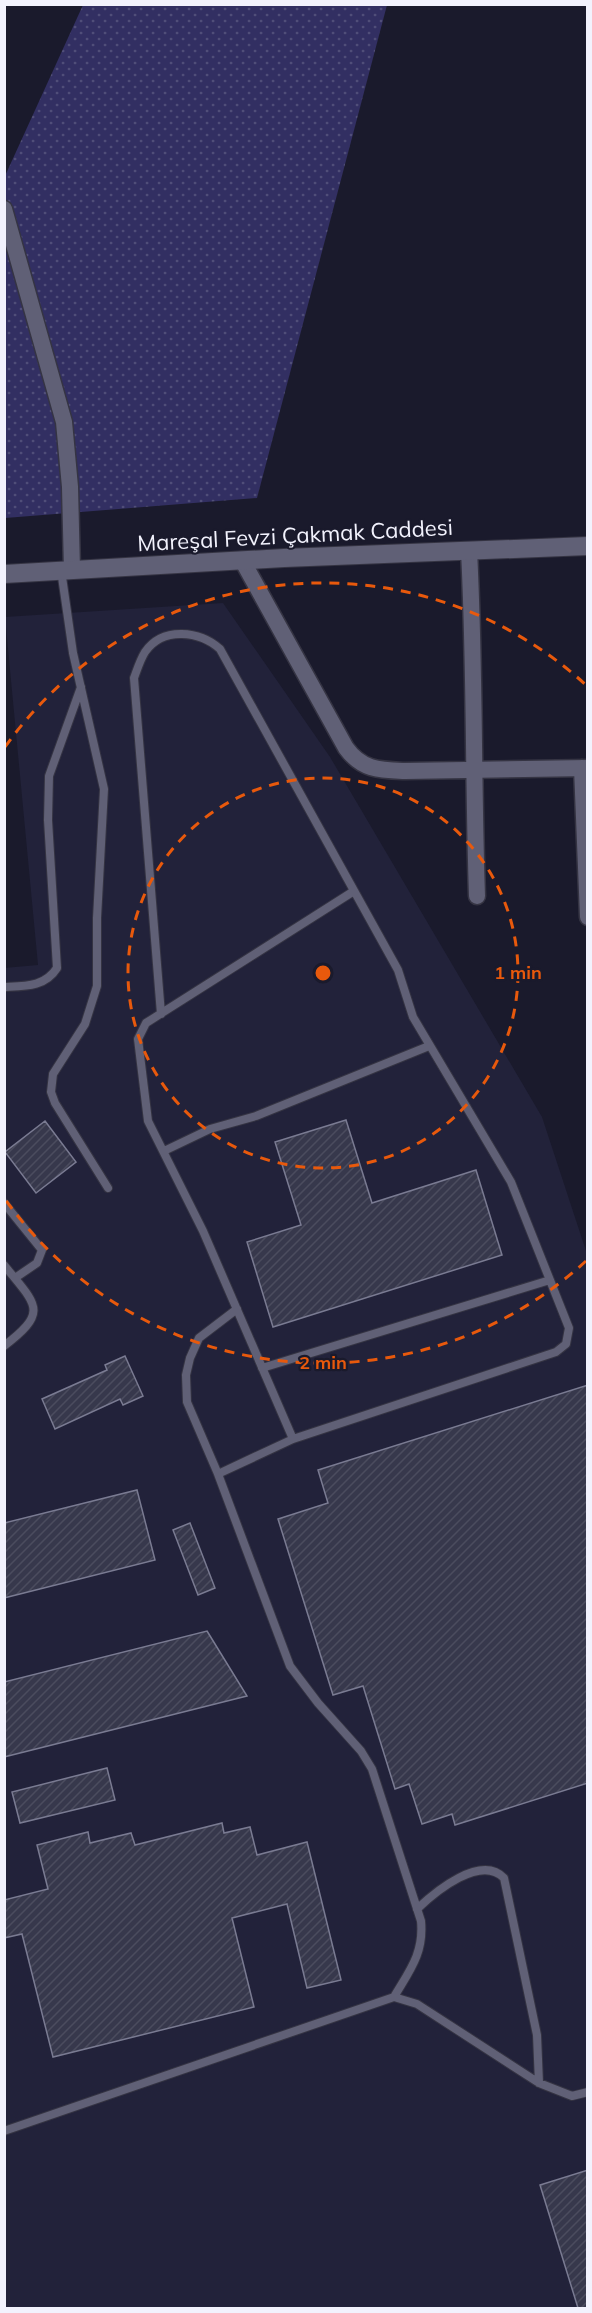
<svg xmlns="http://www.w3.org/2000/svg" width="592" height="2313" font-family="Mulish,sans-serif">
<defs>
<pattern id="grass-dots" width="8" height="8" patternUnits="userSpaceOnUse" patternTransform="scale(1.5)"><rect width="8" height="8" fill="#322f62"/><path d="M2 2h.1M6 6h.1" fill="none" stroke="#504e79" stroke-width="1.8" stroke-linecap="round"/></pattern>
<pattern id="building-hatch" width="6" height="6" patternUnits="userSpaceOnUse" patternTransform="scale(1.5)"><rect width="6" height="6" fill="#37384c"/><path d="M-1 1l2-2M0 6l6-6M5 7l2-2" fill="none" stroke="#4b4c5e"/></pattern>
</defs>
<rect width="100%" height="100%" fill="#1a1a2c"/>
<path fill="#22223a" d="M223,603L330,757L542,1117L587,1254V2308H5L4,968L38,965L5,617Z"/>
<path fill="url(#grass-dots)" d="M83,5H387L257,498L5,518V176Z"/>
<path fill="url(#building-hatch)" stroke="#7a7b92" stroke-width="1.5" d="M346,1120L372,1203L476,1170L502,1255L273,1327L247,1242L301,1225L275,1142Z
M45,1121L76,1162L36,1193L5,1152Z
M125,1356L143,1396L123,1405L120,1399L55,1429L42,1399L107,1370L105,1365Z
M588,1385V1783L455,1825L452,1814L422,1824L409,1784L395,1789L363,1686L333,1695L278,1519L328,1503L318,1470Z
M137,1490L155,1560L4,1598V1523Z
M190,1523L215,1588L198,1595L173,1530Z
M207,1631L247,1696L4,1757V1682Z
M107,1768L115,1800L20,1823L12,1792Z
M222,1823L224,1833L250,1827L257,1855L307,1842L341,1980L307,1988L287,1904L232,1918L254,2007L53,2057L22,1934L4,1938V1900L48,1889L37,1845L88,1832L90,1843L131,1833L135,1845Z
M588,2170V2308H578L540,2185Z"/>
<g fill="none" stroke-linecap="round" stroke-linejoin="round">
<defs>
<path id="service" d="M61,570L73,653L104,789L97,918V986L85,1024L53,1074L51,1092L55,1103L108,1188
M4,987C25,986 45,987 57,968L48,820L49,776L81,687
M161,1014L134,678C137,670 140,660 145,652C163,626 200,631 220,649L398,970L413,1017L511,1182L569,1328L566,1344L556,1352L293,1439L218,1474
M164,1151L210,1129L256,1116L429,1046
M4,1203L42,1250L37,1263L15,1278
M4,1265C36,1305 50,1311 4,1346
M237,1309L199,1338L190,1358L186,1375L187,1402L218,1474L290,1666L318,1703L361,1751L372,1769L421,1921C424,1953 410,1970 394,1997
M262,1368L550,1280
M293,1439L203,1231L148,1121L138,1039L146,1023L354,891
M417,1909C436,1891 481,1854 504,1878L537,2035L539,2083
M4,2131L394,1997L417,2004L539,2083L572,2096L588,2092"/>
<path id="minor" d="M4,209L64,422L70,487L72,570
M469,551C475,666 473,781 477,896
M242,560L346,748C362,770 379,770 405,771L588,768
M582,768L588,917"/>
<path id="tertiary" d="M4,574L284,558L588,546"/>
</defs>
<use href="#service" stroke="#353443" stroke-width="10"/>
<use href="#minor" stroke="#353443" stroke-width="19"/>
<use href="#tertiary" stroke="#353443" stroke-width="20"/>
<use href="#service" stroke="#606076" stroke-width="8"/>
<use href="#minor" stroke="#606076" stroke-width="16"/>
<use href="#tertiary" stroke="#606076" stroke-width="18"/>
</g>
<g fill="none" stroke="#e8590c" stroke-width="3" stroke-dasharray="10 8">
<circle cx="323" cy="973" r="195"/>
<path d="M586 1261A390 390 0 0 1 5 1199M5 747A390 390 0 0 1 586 685"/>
</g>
<g text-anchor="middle" stroke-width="4.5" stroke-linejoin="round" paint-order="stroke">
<g font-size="22" fill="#f2f2fd" stroke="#1a1a2c">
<text transform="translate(295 535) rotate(-3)" y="8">Mareşal Fevzi Çakmak Caddesi</text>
</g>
</g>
<circle cx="323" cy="973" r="9" fill="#e8590c" stroke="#1a1a2c" stroke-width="3"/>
<g font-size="18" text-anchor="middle" font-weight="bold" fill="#e8590c" stroke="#1a1a2c" stroke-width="4.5" stroke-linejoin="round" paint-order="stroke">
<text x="518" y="979">1 min</text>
<text x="323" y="1369">2 min</text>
</g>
<rect width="592" height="2313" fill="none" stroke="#f2f2fd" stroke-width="12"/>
</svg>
